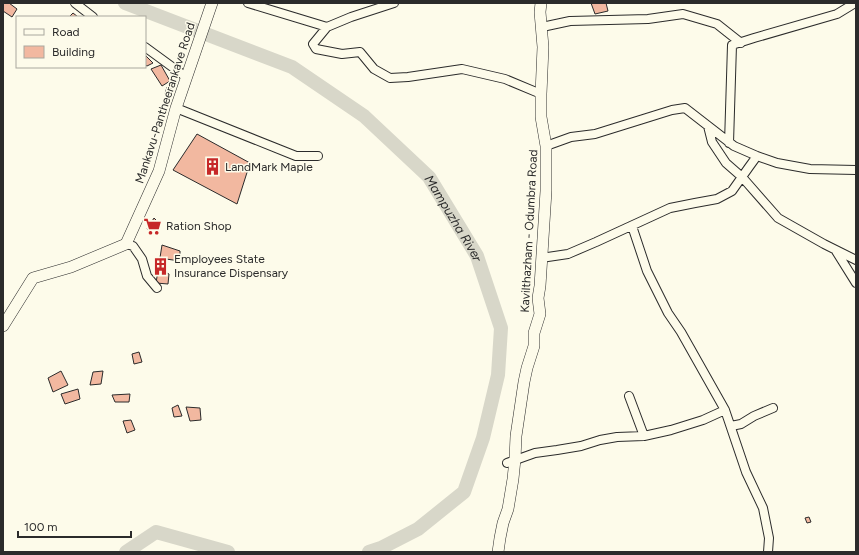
<svg xmlns="http://www.w3.org/2000/svg" width="859" height="555" font-family="Figtree,sans-serif">
<rect width="100%" height="100%" fill="#fdfbea"/>
<g fill="none" stroke-linecap="round" stroke-linejoin="round">
<g stroke="#d8d7c9" stroke-width="14">
<path id="s1" d="M125,3L292,67L364,116L429,177L477,256L501,328L498,375L483,438L464,492L418,529L381,548L369,552"/>
<path d="M126,552L156,532L228,552"/>
</g>
</g>
<path fill="#f2b8a0" stroke="#2b2b2b" d="M3,3H9L17,9L12,17L3,11Z
M591,3H606L608,11L595,14Z
M73,13L78,17H69Z
M145,55L153,63L147,66L145,65Z
M161,65L170,81L162,86L151,69Z
M167,87L172,89L169,97L165,94Z
M197,134L250,163L237,204L173,170Z
M154,218L158,222L153,232L147,229Z
M162,245L180,251V261L166,259L163,271L169,274L168,284L156,283Z
M139,352L142,362L134,364L132,354Z
M61,371L68,385L53,392L48,378Z
M103,371L101,384L90,385L93,372Z
M78,389L80,399L65,404L61,394Z
M130,394L129,402H115L112,395Z
M178,405L182,416L174,417L172,408Z
M186,407L200,408L201,420L190,421Z
M131,420L135,430L127,433L123,421Z
M809,517L811,522L807,523L805,518Z"/>
<g fill="none" stroke-linecap="round" stroke-linejoin="round">
<defs>
<path id="minor" d="M75,3L93,17
M248,3L327,27L351,17L394,3
M327,27L313,44L316,49L342,54L360,52L374,69L390,78L408,77L462,69L505,79L541,94
M542,27L570,21L648,19L683,14L717,24L741,43
M145,47L186,77
M176,108L296,156H318
M708,126L712,142L726,163L742,177L778,218L824,244L856,260
M729,143L732,45L754,38L837,14L855,3
M546,146L571,137L595,134L672,110L685,108L734,146L757,156L777,163L810,169L856,170
M632,226L647,271L668,313L681,332L725,410L746,472L763,508L769,538L768,552
M126,244L133,246L142,259L147,276L157,288
M836,251L856,283
M541,258L568,254L596,242L670,208L695,203L717,199L732,191L749,167L757,156
M629,396L644,436
M731,426L741,424L754,416L773,408
M507,463L535,453L557,450L581,446L600,440L617,437L644,436L671,430L703,420L725,410"/>
<path id="major" d="M3,326L33,278L71,267L126,244L159,171L176,108L212,3
M498,552L500,538L503,523L508,509L513,479L515,459L516,436L524,382L527,368L534,346V333L540,314L538,298L540,286L546,191V146L541,117V94L543,47L540,12L541,3"/>
</defs>
<use href="#minor" stroke="#2b2b2b" stroke-width="10"/>
<use href="#major" stroke="#2b2b2b" stroke-width="12"/>
<use href="#minor" stroke="#fdfbea" stroke-width="8"/>
<use href="#major" stroke="#fdfbea" stroke-width="11"/>
</g>
<defs>
<symbol id="building-bare" viewBox="-9 -9 18 18"><path d="M-4-6H4V6H1V3H-1V6H-4ZM-2.5-4.3h1.7v1.8h-1.7ZM.8-4.3h1.7v1.8H.8ZM-2.5-1h1.7V.8h-1.7ZM.8-1h1.7V.8H.8Z" fill="#c62828" stroke="#fdfbea" stroke-width="2.5" paint-order="stroke"/></symbol>
<symbol id="supermarket-bare" viewBox="-9 -9 18 18"><path d="M-6-5.5h2.5l.6 2H6L4.5 2H-2.5L-4.4-4H-6ZM-1.5 3.2a1.3 1.3 0 1 0 .1 0ZM3 3.2a1.3 1.3 0 1 0 .1 0Z" fill="#c62828" stroke="#fdfbea" stroke-width="2.5" paint-order="stroke"/></symbol>
</defs>
<g fill-rule="evenodd">
<use href="#building-bare" x="200" y="154" width="25" height="25"/>
<use href="#supermarket-bare" x="140" y="214" width="25" height="25"/>
<use href="#building-bare" x="148" y="254" width="25" height="25"/>
</g>
<g text-anchor="middle" stroke-width="3" stroke-linejoin="round" paint-order="stroke">
<g font-size="12" fill="#2b2b2b" stroke="#fdfbea">
<text transform="translate(165 103) rotate(-72)" y="4">Mankavu-Pantheerankave Road</text>
<text transform="translate(529 231) rotate(-87)" y="4">Kavilthazham - Odumbra Road</text>
</g>
<g font-size="12" fill="#2b2b2b" stroke="#fdfbea" text-anchor="start">
<text x="225" y="171">LandMark Maple</text>
<text x="166" y="230">Ration Shop</text>
<text x="174" y="263">Employees State<tspan x="174" dy="14">Insurance Dispensary</tspan></text>
</g>
<g font-size="13" font-style="italic" fill="#2b2b2b" stroke="#fdfbea">
<text dy="5" stroke="none"><textPath href="#s1" startOffset="403">Mampuzha River</textPath></text>
</g>
</g>
<rect width="859" height="555" fill="none" stroke="#2b2b2b" stroke-width="8"/>
<rect x="16" y="16" width="130" height="52" fill="#fdfbea" stroke="#a9a89e"/>
<rect x="24" y="29" width="20" height="6" fill="#fdfbea" stroke="#a9a89e"/>
<text x="52" y="36" font-size="12" fill="#2b2b2b">Road</text>
<rect x="24" y="46" width="20" height="12" fill="#f2b8a0" stroke="#a9a89e"/>
<text x="52" y="56" font-size="12" fill="#2b2b2b">Building</text>
<path d="M18 531v6h113v-6" fill="none" stroke="#2b2b2b" stroke-width="2"/>
<text x="24" y="531" font-size="12" fill="#2b2b2b" stroke="#fdfbea" stroke-width="3" paint-order="stroke">100 m</text>
</svg>
